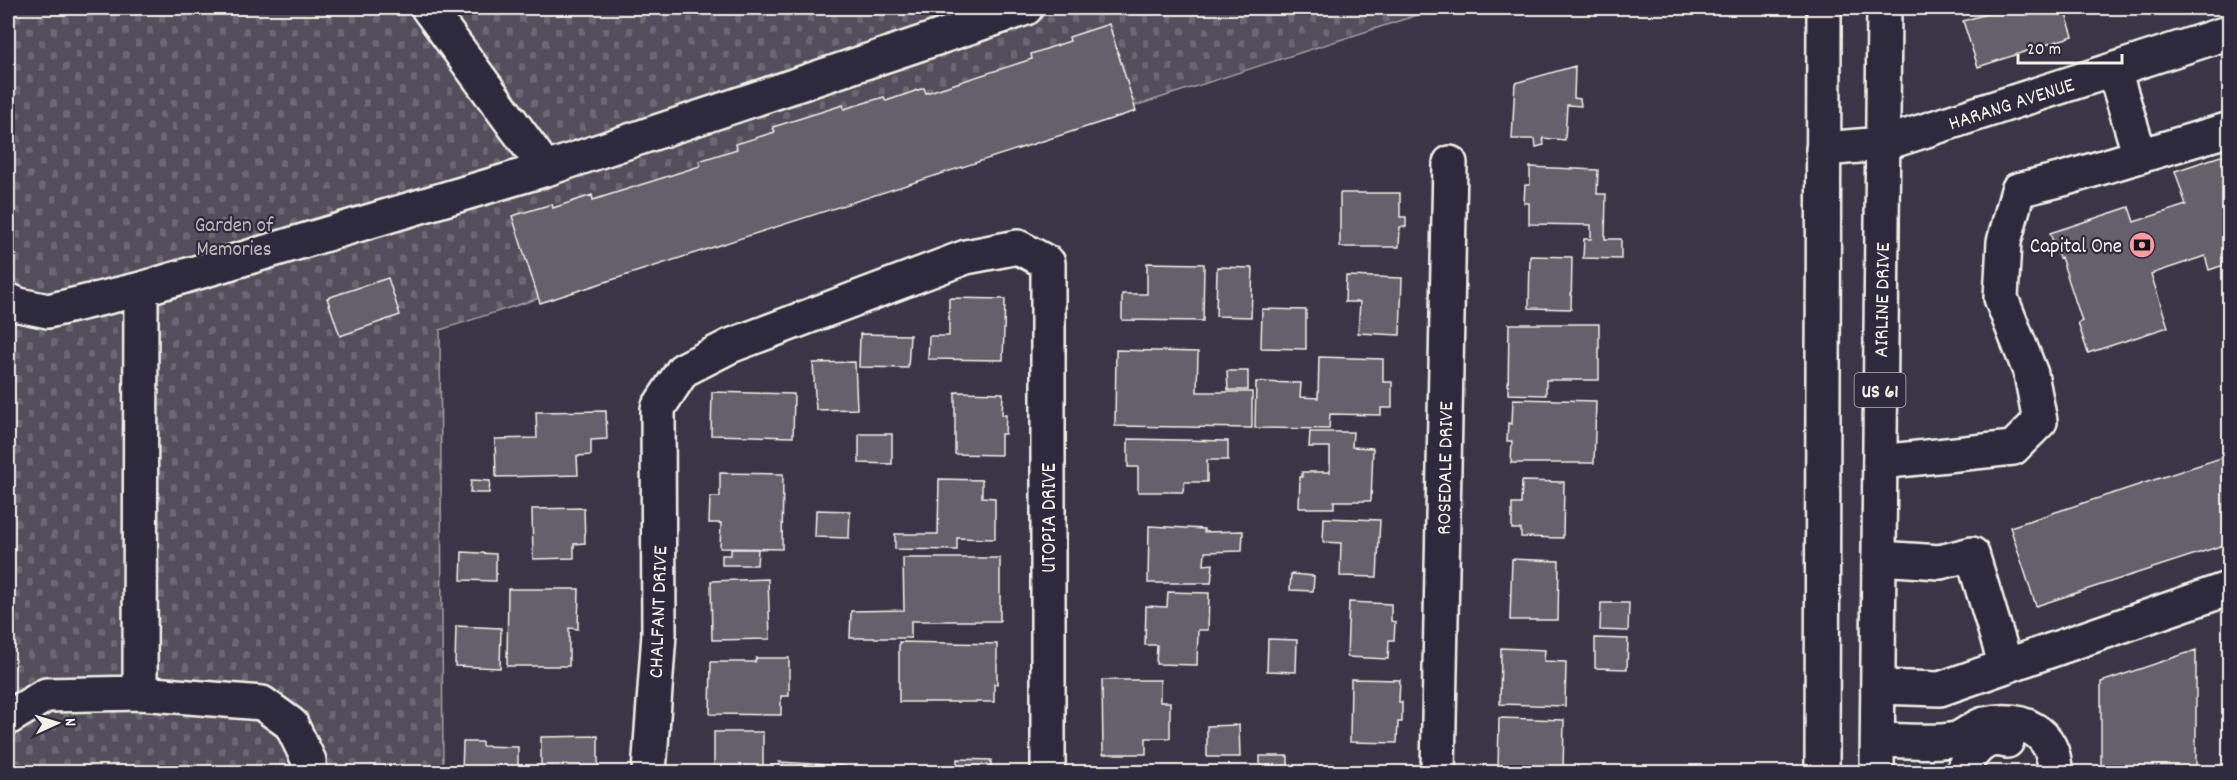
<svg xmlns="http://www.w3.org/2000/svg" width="2237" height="780" font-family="Dekko,sans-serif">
<defs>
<pattern id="cemetery-stones" width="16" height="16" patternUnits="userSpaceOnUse" patternTransform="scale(1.5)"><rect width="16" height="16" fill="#534e5c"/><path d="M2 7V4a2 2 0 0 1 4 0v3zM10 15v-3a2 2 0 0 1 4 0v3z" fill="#6c6873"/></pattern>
</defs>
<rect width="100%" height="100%" fill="#3b3647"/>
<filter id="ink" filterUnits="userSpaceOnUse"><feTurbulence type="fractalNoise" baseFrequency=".0167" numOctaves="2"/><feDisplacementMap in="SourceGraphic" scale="12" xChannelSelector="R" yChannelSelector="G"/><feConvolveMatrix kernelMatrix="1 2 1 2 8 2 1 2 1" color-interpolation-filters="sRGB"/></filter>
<g filter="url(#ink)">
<path fill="url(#cemetery-stones)" stroke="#a4a0a2" stroke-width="1.5" d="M8,8H1439L440,330L443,772H8Z"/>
<path fill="#65616c" stroke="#f4f1e8" stroke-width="1.5" d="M2006,8H2064L2073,36L1978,67L1963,21Z
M1109,24L1136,111L540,303L512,216L552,204L553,208L592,195L593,200L700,166L699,161L737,149L736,144L775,132L773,127L843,105L844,109L884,97L886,101L924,88L926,93L1032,59L1031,54L1070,41L1069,37Z
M1575,66L1574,98L1580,99L1581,106L1567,105L1565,140L1543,138L1544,145L1536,147L1535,139H1512L1515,83Z
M2227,154L2230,161V263L2209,270L2205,256L2151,274L2168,327L2088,353L2078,323L2082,321L2061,257L2059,258L2050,233L2129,207L2134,222L2186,205L2175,171Z
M1530,167L1598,170L1597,194H1606L1605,239H1621V259L1583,258L1584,239H1591V225L1529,224V203H1524L1525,185H1530Z
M1340,193H1400V217H1406V227H1400L1399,247H1340Z
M1530,256L1572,257L1571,309L1529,308Z
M1147,263L1204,264L1203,321L1122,320V294H1147Z
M1217,267L1253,268L1251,317L1216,316Z
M1346,276L1402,278L1400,335L1358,333L1360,302H1345Z
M388,278L400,315L340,336L327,298Z
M949,298L1005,299L1003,360L928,359L929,336H949Z
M1262,309L1306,310V349L1261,348Z
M1509,324H1599V380H1546V395L1508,394Z
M860,334L910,335L908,368L859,367Z
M1116,350L1198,352L1197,392H1252V428L1115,426Z
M1319,357L1383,359V382H1392V408H1381V415L1330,414L1329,429L1255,428L1256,382L1301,383L1300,397L1318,398Z
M855,362L857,409L816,410L813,363Z
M1227,371H1248V390H1228Z
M712,392L794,394L793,437L711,435Z
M955,392L1003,393L1002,415H1006L1005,434H1001V455L955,454Z
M1513,399L1596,401L1594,463H1511L1512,441H1507L1508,423L1512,424Z
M606,411L607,439L591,440V455L577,456L578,475L496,477L495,439L537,438L536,412Z
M1310,432H1353L1352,447L1373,448L1371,501H1334V508H1299L1300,477H1302V472H1330V447H1309Z
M859,434H892V464L859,463Z
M1128,439L1228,441V460H1207V482H1184L1183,492H1138V467H1128Z
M2230,455V543L2036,606L2010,527Z
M720,473L783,474L782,549L720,548L721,523H709L710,497H720Z
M939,479L982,480V497L995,498V539L957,538V550L895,549V534H938Z
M471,480L490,481L489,493H470Z
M1522,481L1564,482L1563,538L1521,537V529H1512V504H1521Z
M584,508L585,543L574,544V558L533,559L532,509Z
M816,510L850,511L849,538L815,537Z
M1324,518L1380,520L1377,577L1340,576L1341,543L1323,542Z
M1149,526L1204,529V532L1243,531L1242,551L1205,552L1204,565L1213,564L1211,583H1148Z
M731,549H758L757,565H722V555H731Z
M462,552L496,554V581L461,580Z
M903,558H1000V621H911V638H850L851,611L904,610Z
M1512,559L1559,561L1558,620H1510Z
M1291,574L1314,576L1313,591L1290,590Z
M768,579L770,639L712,640L711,581Z
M508,589H579L578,629L569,628V666H507Z
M1168,592L1209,593L1208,630H1198L1197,665L1156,664L1157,645H1145L1146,606L1167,607Z
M1349,602L1391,604V621L1395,622L1394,640H1389L1388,659L1347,657Z
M1601,603H1629L1628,631L1600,630Z
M456,626L501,628L500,668L455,666Z
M1595,638L1628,639L1627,669L1595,668Z
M1268,639L1297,640L1296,672L1267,671Z
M899,642L997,644V684H994V702H899Z
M1501,648L1545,650L1544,661L1566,662L1565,706L1500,704Z
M2196,650V772H2101V682Z
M756,658H789V696H781V715L710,714L711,662H755Z
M1351,679L1400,680L1399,702H1402V722H1398L1397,743L1350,742Z
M1102,680H1160V702H1170V738H1146V754H1103Z
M1499,718L1564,720L1563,772H1498Z
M1239,725L1240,757H1207V726Z
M714,732H763V772H714Z
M598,736V772H537V769H541V737Z
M463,742H482V746L518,747V772H462Z
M1260,756H1288V772H1260Z
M957,759L991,760V772H957Z
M779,762L845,766V772H779Z
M1330,764L1346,765V772H1329Z"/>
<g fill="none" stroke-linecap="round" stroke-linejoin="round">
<defs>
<path id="minor" d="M428,8L546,169
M2114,70L2140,156
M1823,149L1883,144L2230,32
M8,300L19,305L48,311L141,289L546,169L1026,8
M1880,462L2013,448L2040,421L2031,374L2001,298L2004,242L2018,190L2063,179L2230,129
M1879,558L1940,562L1972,554L2006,666
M1878,687L1940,689L2230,588
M140,693L141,289
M8,718L46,695L140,693L262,703L291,724L309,761V772
M1878,740C1901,740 1934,744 1956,739C1966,736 1975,726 1985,724C2022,716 2055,731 2055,772
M649,772L659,634L658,408L683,370L730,346L966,257L1018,247L1048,263V772
M1438,772L1450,163
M1964,772C1964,760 1979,742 1992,740C1996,739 2003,740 2007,741"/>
<path id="highway" d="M1822,772L1824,8
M1877,772L1884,8"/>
</defs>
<use href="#minor" stroke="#f4f1e8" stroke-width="38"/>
<use href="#highway" stroke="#f4f1e8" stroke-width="38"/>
<use href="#minor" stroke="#2f2a3d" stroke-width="33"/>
<use href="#highway" stroke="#2f2a3d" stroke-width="33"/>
</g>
</g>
<defs>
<symbol id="bank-disc" viewBox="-11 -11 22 22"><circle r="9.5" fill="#ff9aa2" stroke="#2f2a3d"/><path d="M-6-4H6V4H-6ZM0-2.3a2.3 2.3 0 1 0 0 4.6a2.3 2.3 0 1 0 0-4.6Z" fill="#111"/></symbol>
</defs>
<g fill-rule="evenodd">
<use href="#bank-disc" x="2127" y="230" width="30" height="30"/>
</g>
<g text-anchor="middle" stroke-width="4.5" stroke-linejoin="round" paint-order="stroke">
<rect fill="#2f2a3d" stroke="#b9b5b5" stroke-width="1.5" x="1854.5" y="373" width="51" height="34" rx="4.5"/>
<g font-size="20" font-weight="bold" fill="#f4f1e8">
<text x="1880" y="397">US 61</text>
</g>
<g font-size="21" fill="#f4f1e8" stroke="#2f2a3d">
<text transform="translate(2011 103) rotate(-18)" y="7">HARANG AVENUE</text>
<text transform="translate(1881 300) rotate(-89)" y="7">AIRLINE DRIVE</text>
<text transform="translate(1444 468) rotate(-89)" y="7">ROSEDALE DRIVE</text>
<text transform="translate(1048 518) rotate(-90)" y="7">UTOPIA DRIVE</text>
<text transform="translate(657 612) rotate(-88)" y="7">CHALFANT DRIVE</text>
</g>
<g font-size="21" fill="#bcb8b7" stroke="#2f2a3d">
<text x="234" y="231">Garden of<tspan x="234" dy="24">Memories</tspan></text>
</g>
<g font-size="21" fill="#f4f1e8" stroke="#2f2a3d" text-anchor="end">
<text x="2122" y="252">Capital One</text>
</g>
</g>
<rect width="2237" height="780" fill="none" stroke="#2f2a3d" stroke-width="30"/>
<rect x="15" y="15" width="2207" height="750" fill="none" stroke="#f4f1e8" stroke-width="2" filter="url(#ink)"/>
<g transform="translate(57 723) rotate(86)" stroke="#2f2a3d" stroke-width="4.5" paint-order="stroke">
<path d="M0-4.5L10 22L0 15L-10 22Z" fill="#f4f1e8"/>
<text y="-9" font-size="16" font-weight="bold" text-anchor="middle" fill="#f4f1e8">N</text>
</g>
<path d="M2018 54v9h104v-9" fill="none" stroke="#f4f1e8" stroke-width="3"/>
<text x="2027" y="54" font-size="18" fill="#f4f1e8" stroke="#2f2a3d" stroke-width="4.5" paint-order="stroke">20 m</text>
</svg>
